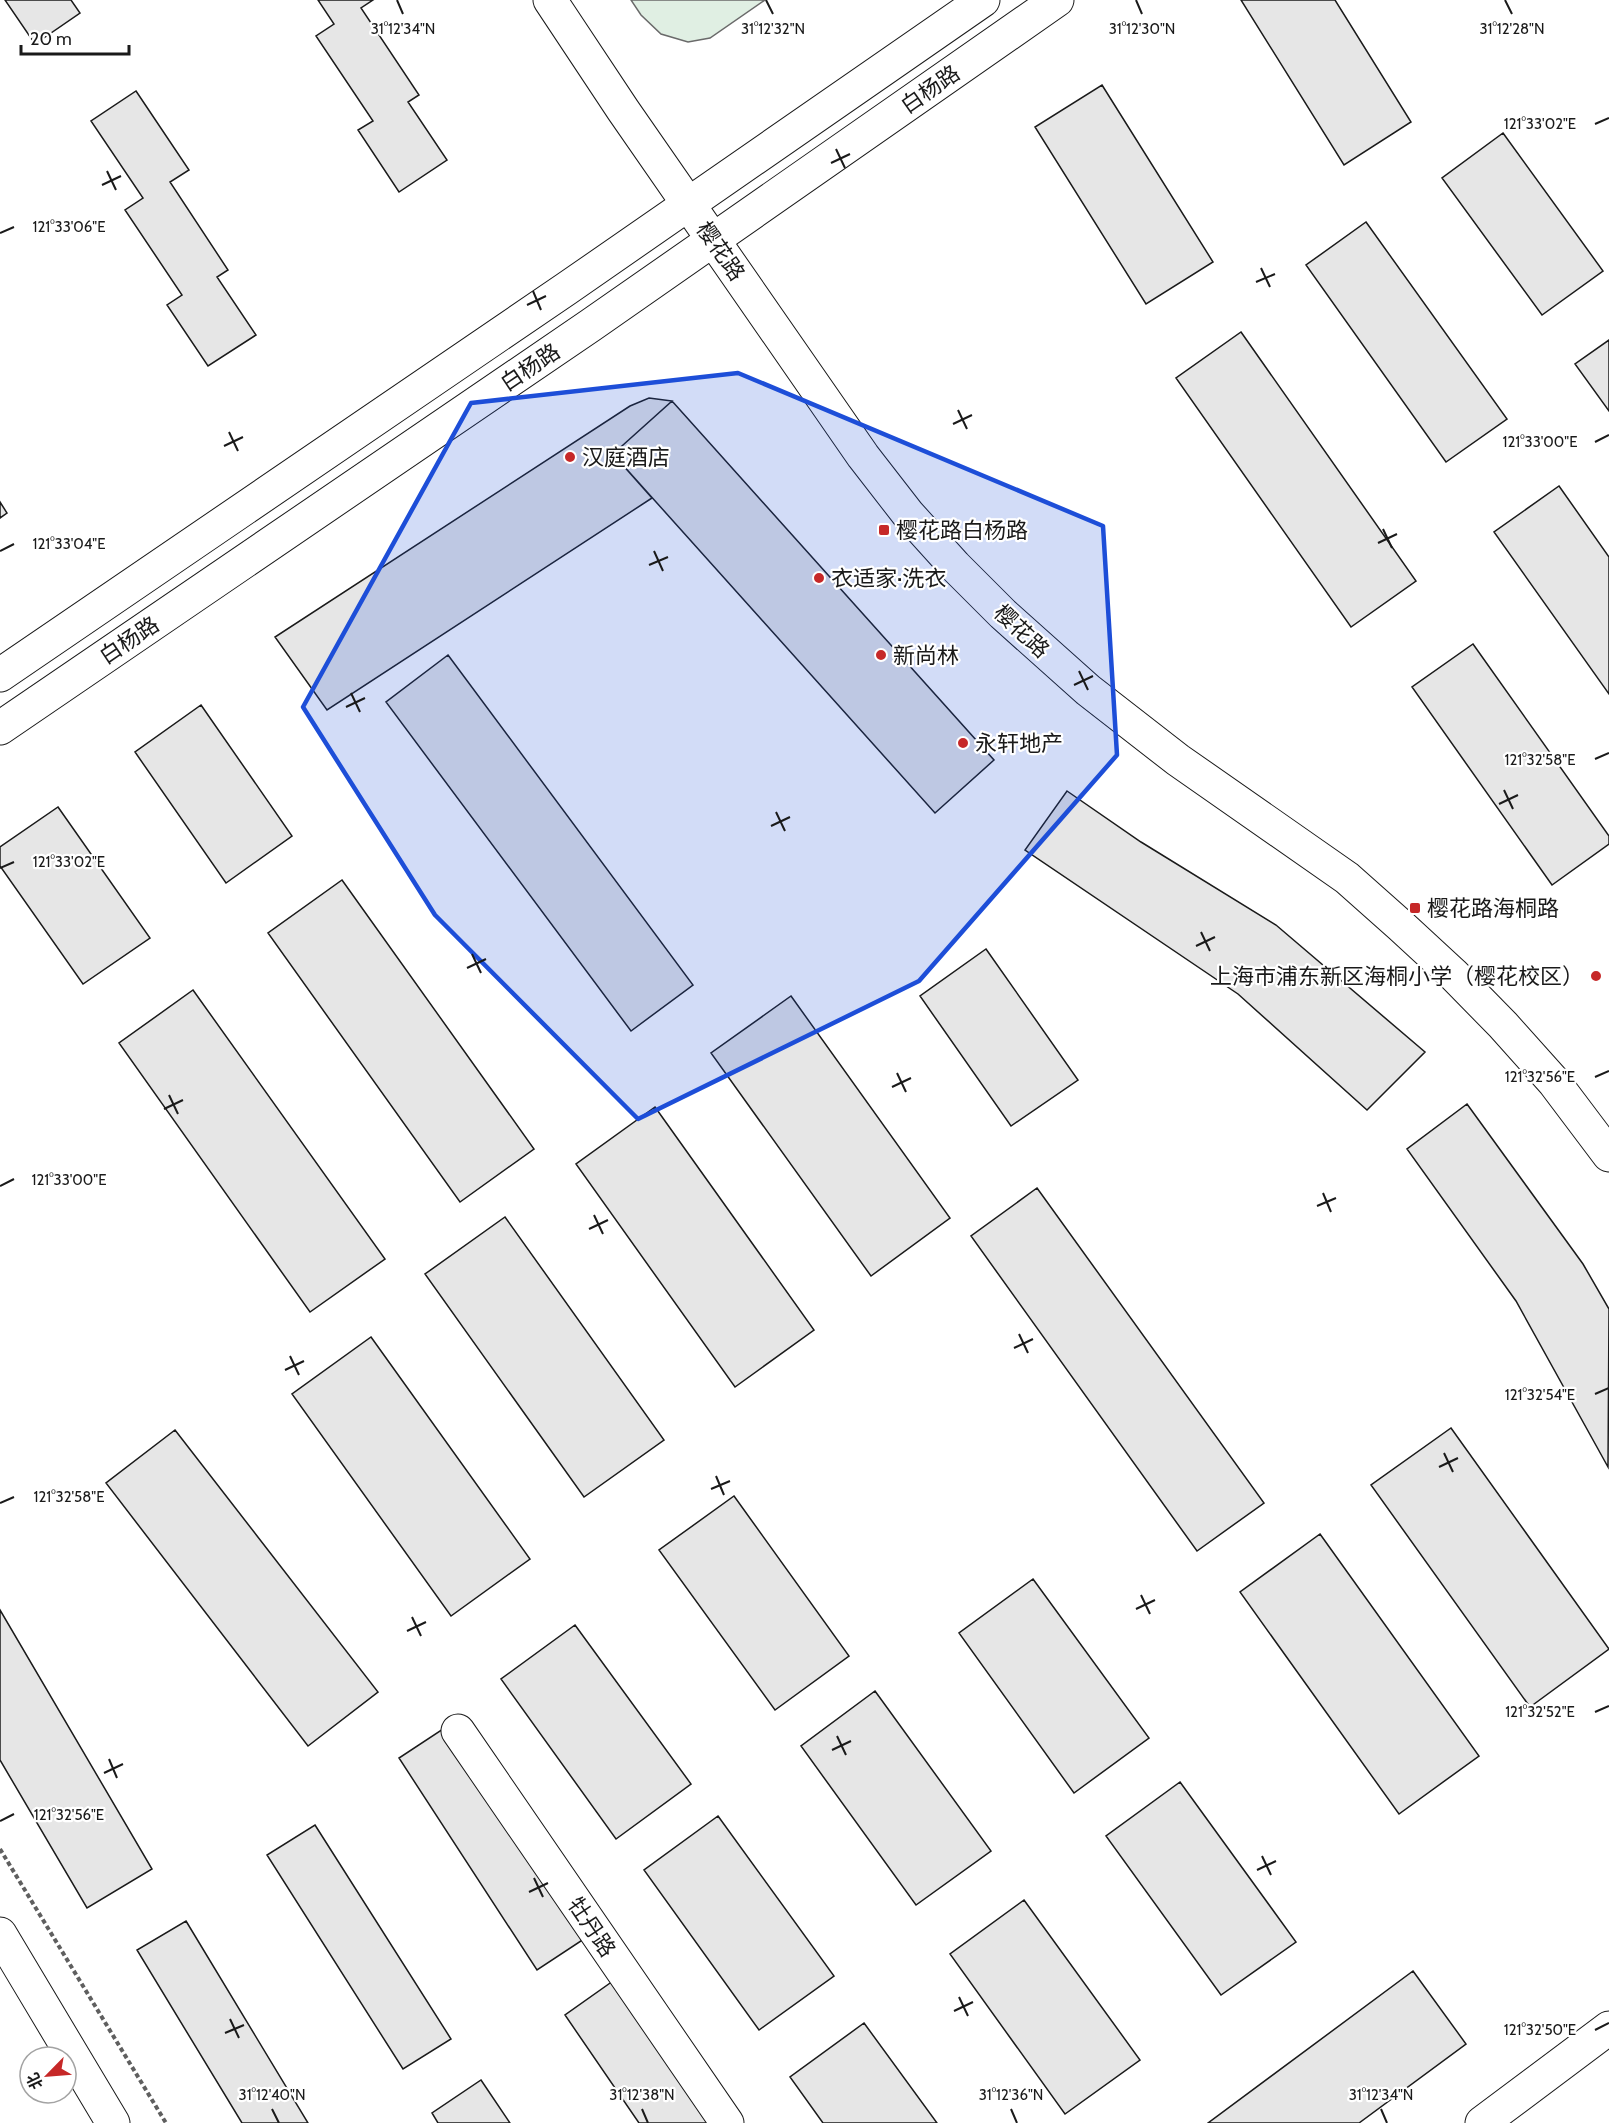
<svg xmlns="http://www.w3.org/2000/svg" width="1609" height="2123" font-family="Cabin,'Noto Sans SC',sans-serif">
<rect width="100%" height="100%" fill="#fff"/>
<path fill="#e0efe3" stroke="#6a6a6a" stroke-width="1.5" d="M631,0H765L710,38L688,42L661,34L641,15Z"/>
<path fill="#e6e6e6" stroke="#1a1a1a" stroke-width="1.5" d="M5,0H71L80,13L35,44Z
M318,0H373L361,8L419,95L408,102L447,160L399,192L358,130L373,121L316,36L334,24Z
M1241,0H1335L1411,122L1344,165Z
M1102,85L1213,262L1146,304L1035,127Z
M136,91L189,170L170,182L228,270L217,277L256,335L208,366L167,305L182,295L125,210L143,198L91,121Z
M1503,133L1603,271L1542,315L1442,178Z
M1366,222L1507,419L1446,462L1306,265Z
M1241,332L1416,581L1351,627L1176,378Z
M1609,340V411L1575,364Z
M649,398L672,401L613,454L652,498L327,710L275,637L630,406Z
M672,401L994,760L935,813L613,454Z
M1559,486L1609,557V694L1494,532Z
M0,502L7,513L0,518Z
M1473,644L1609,836V844L1552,885L1412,687Z
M448,655L693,985L631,1031L386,702Z
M201,705L292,836L226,883L135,752Z
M1067,791L1141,842L1276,925L1425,1052L1367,1110L1238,994L1025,850Z
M58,807L150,938L83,984L0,866V847Z
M342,880L534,1149L460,1202L268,933Z
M986,949L1078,1080L1011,1126L920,996Z
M193,990L385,1259L310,1312L119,1043Z
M791,996L950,1218L871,1276L711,1053Z
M1467,1104L1583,1264L1609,1309L1608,1467L1516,1301L1407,1149Z
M655,1107L814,1330L735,1387L576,1164Z
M1037,1188L1264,1503L1197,1551L971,1236Z
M505,1217L664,1440L584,1497L425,1274Z
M371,1337L530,1559L451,1616L292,1394Z
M1451,1428L1609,1649L1530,1707L1371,1485Z
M175,1430L378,1692L308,1746L106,1483Z
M734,1496L849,1656L775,1710L659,1550Z
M1320,1534L1479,1756L1399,1814L1240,1592Z
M1033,1579L1149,1738L1074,1793L959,1633Z
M0,1610L152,1869L87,1908L0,1760Z
M575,1625L691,1784L616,1839L501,1679Z
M875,1691L991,1851L916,1905L801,1746Z
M446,1727L584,1939L537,1970L399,1758Z
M1180,1782L1296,1942L1221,1995L1106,1836Z
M718,1816L834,1976L759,2030L644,1870Z
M315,1825L451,2039L403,2069L267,1855Z
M1024,1900L1140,2060L1065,2114L950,1954Z
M186,1921L308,2123H242L137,1950Z
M1413,1971L1466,2044L1359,2123H1208Z
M613,1981L711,2123H639L565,2015Z
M864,2023L937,2123H823L790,2077Z
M481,2080L510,2123H438L432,2113Z"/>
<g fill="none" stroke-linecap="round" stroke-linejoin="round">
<defs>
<path id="street" d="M550,0L623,110L863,456L908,514L955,566L1003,614L1088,690L1178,760L1347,878L1401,926L1453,974L1503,1025L1554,1082L1609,1155
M458,1731L727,2123
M0,1934L113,2123
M1482,2123L1609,2028"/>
<path id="secondary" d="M0,675L566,289L983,0
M0,728L591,325L1057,0"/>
</defs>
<use href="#street" stroke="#1a1a1a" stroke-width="35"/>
<use href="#secondary" stroke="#1a1a1a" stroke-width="35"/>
<path stroke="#5f5f5f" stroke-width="4" stroke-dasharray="4.5 3" stroke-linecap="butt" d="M0,1849L166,2123"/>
<use href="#street" stroke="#fff" stroke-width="33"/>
<use href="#secondary" stroke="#fff" stroke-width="33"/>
</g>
<path fill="#1d4ed8" fill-opacity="0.2" stroke="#1d4ed8" stroke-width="4.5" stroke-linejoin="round" d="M738,373L1103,526L1117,755L919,981L638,1119L435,915L303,707L471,403Z"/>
<path fill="none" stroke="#1a1a1a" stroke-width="2" d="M397,0L403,14M766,0L773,14M1136,0L1142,14M1505,0L1512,14M1595,124L1609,118M836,149L845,168M831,163L850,154M107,171L116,190M102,185L121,176M0,233L14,227M1261,268L1270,287M1256,282L1275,274M533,291L541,310M527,305L546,296M958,410L967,429M953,424L972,415M229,432L238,451M1595,442L1609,435M224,446L243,437M1383,529L1392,548M1378,543L1397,534M0,551L14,544M654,551L663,571M649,565L668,557M1079,671L1088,690M1074,685L1093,676M351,693L360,712M346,707L365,698M1595,759L1609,753M1504,790L1513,809M1499,804L1518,795M776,812L785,831M771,826L790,817M0,868L14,862M1201,932L1210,951M1196,946L1215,937M472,954L481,973M467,968L486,959M897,1073L906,1092M1595,1077L1609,1071M892,1087L911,1078M169,1095L178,1114M164,1109L183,1100M0,1186L14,1179M1323,1193L1331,1212M1317,1206L1336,1198M594,1215L603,1234M589,1229L608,1220M1019,1334L1028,1353M1014,1348L1033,1339M290,1356L299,1375M285,1370L304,1361M1595,1394L1609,1388M1444,1453L1453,1472M1439,1467L1458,1458M716,1476L724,1495M711,1489L730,1481M0,1503L14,1497M1141,1595L1150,1614M1136,1609L1155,1600M412,1617L421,1636M407,1631L426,1622M1595,1712L1609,1706M837,1736L846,1755M832,1750L851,1741M109,1759L117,1778M104,1773L123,1764M0,1821L14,1814M1262,1856L1271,1875M1257,1870L1276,1861M534,1878L543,1897M529,1892L548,1883M959,1997L968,2016M954,2011L973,2002M230,2019L239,2038M1595,2030L1609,2023M225,2033L244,2025M272,2109L279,2123M642,2109L648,2123M1011,2109L1017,2123M1381,2109L1387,2123"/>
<g fill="#c62828" stroke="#fff" stroke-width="2">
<circle cx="570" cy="457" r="6"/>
<rect x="878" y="524" width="12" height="12" rx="3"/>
<circle cx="819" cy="578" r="6"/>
<circle cx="881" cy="655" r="6"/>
<circle cx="963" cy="743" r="6"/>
<rect x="1409" y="902" width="12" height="12" rx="3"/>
<circle cx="1596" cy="976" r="6"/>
</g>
<g text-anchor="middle" stroke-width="4.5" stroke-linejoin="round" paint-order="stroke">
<g font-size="22" fill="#1a1a1a" stroke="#fff">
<text transform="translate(930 89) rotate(-35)" y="8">白杨路</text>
<text transform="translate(721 251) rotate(55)" y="8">樱花路</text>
<text transform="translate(530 367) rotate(-34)" y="8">白杨路</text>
<text transform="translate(1022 631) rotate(43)" y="8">樱花路</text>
<text transform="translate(129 640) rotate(-34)" y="8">白杨路</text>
<text transform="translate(592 1927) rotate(56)" y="8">牡丹路</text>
</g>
<g font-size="22" fill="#1a1a1a" stroke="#fff" text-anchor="start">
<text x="582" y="465">汉庭酒店</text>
<text x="896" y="538">樱花路白杨路</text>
<text x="831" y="586">衣适家·洗衣</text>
<text x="893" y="663">新尚林</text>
<text x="975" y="751">永轩地产</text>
<text x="1427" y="916">樱花路海桐路</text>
<text x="1584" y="984" text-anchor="end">上海市浦东新区海桐小学（樱花校区）</text>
</g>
</g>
<g font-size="15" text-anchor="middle" fill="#1a1a1a" stroke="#fff" stroke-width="4.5" stroke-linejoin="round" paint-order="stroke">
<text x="403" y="34">31°12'34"N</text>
<text x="1142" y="34">31°12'30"N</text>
<text x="1512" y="34">31°12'28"N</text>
<text x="773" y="34">31°12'32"N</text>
<text x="1540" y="129">121°33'02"E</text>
<text x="69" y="232">121°33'06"E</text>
<text x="1540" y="447">121°33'00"E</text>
<text x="69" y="549">121°33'04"E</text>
<text x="1540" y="765">121°32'58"E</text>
<text x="69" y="867">121°33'02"E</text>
<text x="1540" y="1082">121°32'56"E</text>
<text x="69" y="1185">121°33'00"E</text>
<text x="1540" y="1400">121°32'54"E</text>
<text x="69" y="1502">121°32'58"E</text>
<text x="1540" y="1717">121°32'52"E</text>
<text x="69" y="1820">121°32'56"E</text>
<text x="1540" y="2035">121°32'50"E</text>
<text x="272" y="2100">31°12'40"N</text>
<text x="642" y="2100">31°12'38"N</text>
<text x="1011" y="2100">31°12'36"N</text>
<text x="1381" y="2100">31°12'34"N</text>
</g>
<g transform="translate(48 2075) rotate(245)"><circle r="28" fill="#ffffff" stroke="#a3a3a3" stroke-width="1.5"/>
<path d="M0-4.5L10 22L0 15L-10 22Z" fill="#c62828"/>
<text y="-9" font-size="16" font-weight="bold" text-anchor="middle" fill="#1a1a1a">北</text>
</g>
<path d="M21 45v9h108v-9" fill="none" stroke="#1a1a1a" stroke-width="3"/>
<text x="30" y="45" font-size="18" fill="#1a1a1a" stroke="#ffffff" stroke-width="4.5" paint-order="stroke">20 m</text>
</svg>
